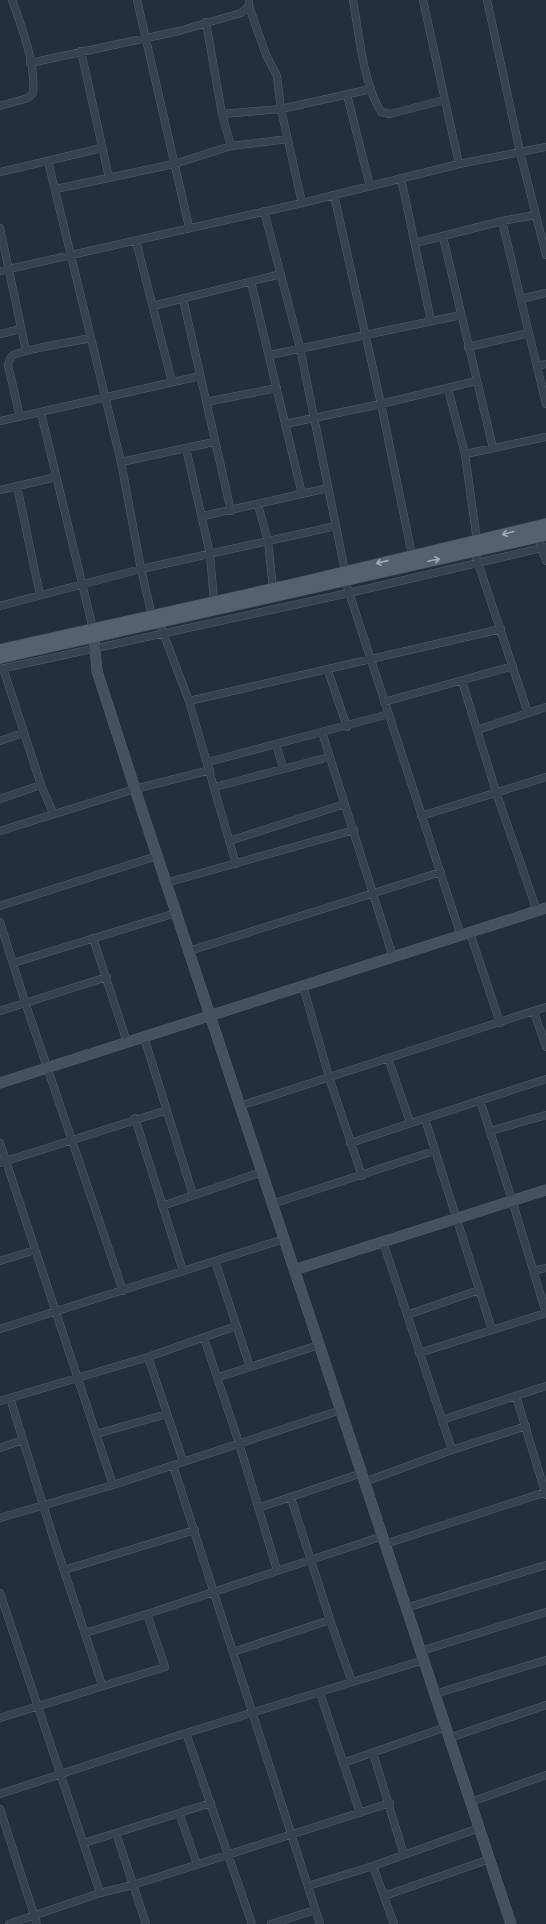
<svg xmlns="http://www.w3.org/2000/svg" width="546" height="1924" font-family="Raleway,sans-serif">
<rect width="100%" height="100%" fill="#242f3e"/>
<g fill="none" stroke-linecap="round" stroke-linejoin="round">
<defs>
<path id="street" d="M137,0L189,227
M353,0C359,33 363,83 381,112L390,114L444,100
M423,0L459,164
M487,0L520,152L546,255
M249,6L266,55L277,76L281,109L302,203
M206,22L222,114L231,146
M81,51L109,178
M30,63L179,31L241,13L249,6V0
M347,95L370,186
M0,106L28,98L33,93C36,65 22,27 12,0
M222,114L281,109L371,89
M48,161L121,462L141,569L152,616
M0,172L102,148
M401,178L431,321
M56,189L174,164L231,146L288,139
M334,195L381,404L412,555
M264,211L300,348L345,571
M502,221L546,404
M0,228L26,351
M443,237L493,448
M136,241L172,382
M415,243L502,221L535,215
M0,271L302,203L459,164L546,147
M251,282L302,494
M183,299L231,511
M521,299L546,293
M153,306L281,274
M0,334L21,329
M468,347L529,333
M270,355L461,315
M537,366L546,364
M448,389L465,454L477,541
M206,402L277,388
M41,413L93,629
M20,417L8,365C9,361 9,359 12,356C19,350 78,341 91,338
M0,421L200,376
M285,424L381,404L476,381
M186,448L210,554L214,602
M465,454L546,437
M121,462L214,442
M17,486L40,595
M0,490L56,477
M258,505L268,541L273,589
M203,516L328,488
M540,544L546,561
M474,551L528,713
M345,580L461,936
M0,606L141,569L336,526
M159,622L189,701L236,864
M3,668L41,785L53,813
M0,669L349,593L546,547
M328,671L347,727
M462,681L496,792L537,911
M189,701L501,629
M384,702L513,666
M477,730L546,707
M322,732L393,957
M0,741L23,733
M276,744L283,768
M208,762L389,714
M215,787L329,757
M0,799L41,785
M421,816L546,777
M0,831L135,789L210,770
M229,841L345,804
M166,883L354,830
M0,906L157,856
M0,922L25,1002L123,1291
M470,933L500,1023
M93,938L127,1042
M189,951L441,872
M13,963L176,913
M303,986L329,1077L362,1176
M0,1011L107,977
M534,1012L546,1047
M144,1037L193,1195
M388,1058L410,1122
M480,1100L512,1200L546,1313
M240,1106L546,1007
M135,1118L183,1271
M425,1119L492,1330
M490,1131L546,1115
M0,1143L113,1485
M350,1143L546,1079
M0,1163L167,1110
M272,1204L434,1151
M162,1206L262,1172
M383,1242L452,1450
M0,1261L35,1250
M215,1261L250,1367
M534,1271L546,1268
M407,1315L479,1290
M0,1329L284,1239
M204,1338L239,1443L277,1570
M419,1353L546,1313
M148,1357L183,1461
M219,1377L319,1345
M516,1396L546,1495
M10,1398L53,1537L102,1685
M0,1401L148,1357L236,1326
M442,1420L546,1386
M96,1434L167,1414
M0,1448L23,1440
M173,1465L320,1924
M364,1482L452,1450L526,1426
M291,1498L330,1620L352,1682
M258,1508L362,1473
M0,1518L113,1485L341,1410
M385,1544L546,1492
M64,1570L195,1530
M0,1593L100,1893
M406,1608L546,1565
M85,1633L147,1614L383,1536
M421,1651L546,1612
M233,1652L330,1620
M320,1693L360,1813
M435,1694L546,1660
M0,1718L165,1667L147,1614
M186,1733L252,1924
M449,1738L546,1705
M373,1753L404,1855
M343,1763L446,1727
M0,1794L186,1733L424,1660
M471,1802L546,1775
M0,1809L37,1924
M179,1813L197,1864
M116,1833L146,1924
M84,1843L211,1803
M373,1866L394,1924
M308,1886L373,1866L479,1828
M384,1896L490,1859
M9,1924L100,1893L133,1885L390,1803
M271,1924L315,1910"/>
<path id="secondary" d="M94,637L97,671L135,789L511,1924
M0,1083L546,908
M294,1270L546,1190"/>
<path id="primary" d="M0,650L294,584L546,524
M0,658L546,535"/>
</defs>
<use href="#street" stroke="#565f6c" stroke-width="8"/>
<use href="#secondary" stroke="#565f6c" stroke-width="11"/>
<use href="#primary" stroke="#414a57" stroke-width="12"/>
<use href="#street" stroke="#38414e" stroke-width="7"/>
<use href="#secondary" stroke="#465061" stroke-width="10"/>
<use href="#primary" stroke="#56606e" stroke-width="11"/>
</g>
<defs><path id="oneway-shaft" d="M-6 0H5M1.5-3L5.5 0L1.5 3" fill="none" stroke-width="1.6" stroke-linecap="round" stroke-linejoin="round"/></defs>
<g stroke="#a1aab7">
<use href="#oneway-shaft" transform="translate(508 533) rotate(165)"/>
<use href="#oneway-shaft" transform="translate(434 560) rotate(-12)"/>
<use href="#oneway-shaft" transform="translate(382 562) rotate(167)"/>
</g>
</svg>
